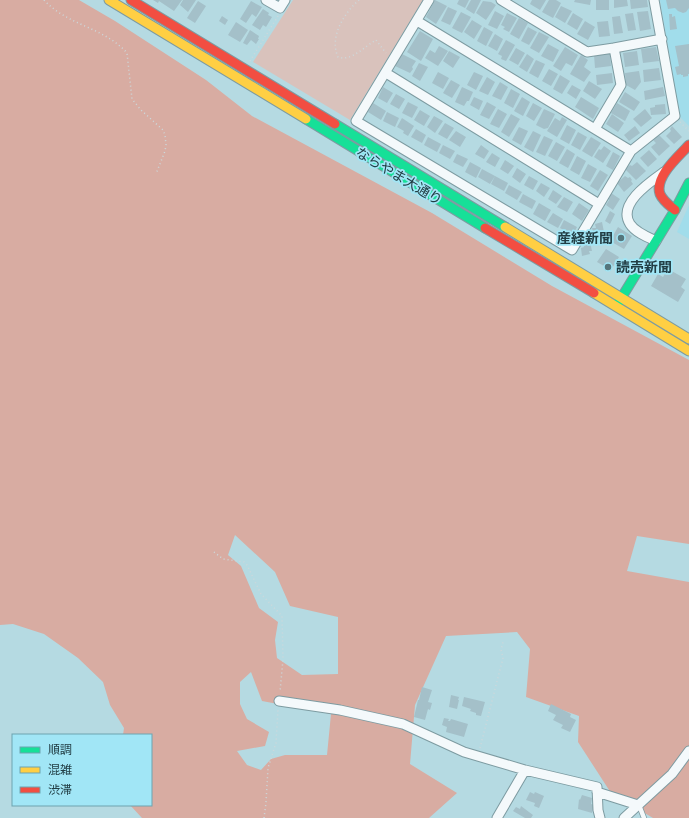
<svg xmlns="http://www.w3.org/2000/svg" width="689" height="818" font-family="Lato,'Noto Sans JP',sans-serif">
<rect width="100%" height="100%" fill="#b5dae2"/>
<path fill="#a1ddeb" d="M660,0H689V126L680,117Z
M689,205V239L677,232Z"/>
<path fill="#d9c2bc" d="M293,0H423L350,120L253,62Z"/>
<path fill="#d8aca2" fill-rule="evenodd" d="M0,0H79L115,21L206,80L252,116L432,213L552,286L689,360V544L637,536L627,571L689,582V818H653L611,793L578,742L579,716L526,697L530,649L517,632L446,636L415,705L410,764L457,793L429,818H142L130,805H151V735H123L124,728L110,705L103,682L78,658L44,634L13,624L0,625ZM235,535L275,572L290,606L338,617V674L302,675L277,658L275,640L278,622L259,608L241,566L228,555ZM251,672L262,701L331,714L327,755H285L271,759L261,770L247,765L237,751L265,746L269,732L247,719L240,704V682Z"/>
<path fill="#a4c0c9" d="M153,0H182L174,11L159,1L158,3Z
M183,0H196L188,12L180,5Z
M435,0L447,6L436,24L426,17Z
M459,0H469L465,8L457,4Z
M471,0H481L474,14L466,9Z
M532,0H546L540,10L530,4Z
M549,0H556L561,3L553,18L542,12Z
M575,0H591L590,5L574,2Z
M596,0H609V10H596Z
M614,0H627L628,6L614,8Z
M630,0H647L648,7L631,9Z
M666,0H689V8L686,12L683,13L678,11L675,8L668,9Z
M198,1L206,6L195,23L187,18Z
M251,1L262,7L256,17L252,14L246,23L240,19Z
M483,1L491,2L496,5L486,20L476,13Z
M561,6L572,11L565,23L555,17Z
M448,7L457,11L450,25L441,21Z
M263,9L269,13L268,15L272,17L266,27L263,25L260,30L252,25Z
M495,11L504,16L497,29L488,25Z
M648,11L651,29L640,31L637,12Z
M461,12L471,17L462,33L452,28Z
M507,13L517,18L509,32L503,29L505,27L501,25Z
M573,13L583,19L577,30L567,24Z
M633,13L636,30L628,31L625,14Z
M669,14H672V17L675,16L677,29L670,30Z
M222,16L228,20L225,25L219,21Z
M620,16L623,33L614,34L612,17Z
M519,18L528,23L519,39L510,34Z
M472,20L482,26L474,39L464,32Z
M585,21L595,27L588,40L577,34Z
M608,21L610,36L599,37L597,22Z
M236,22L248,30L240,42L228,35Z
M484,27L493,32L486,46L477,41Z
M528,27L537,32L529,45L521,41Z
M250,30L259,36L258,39H259L256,44L251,40L247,45L243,43Z
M420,31L433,39L421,61L407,52Z
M539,32L549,37L539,53L530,48Z
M495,34L503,39L497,51L488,46Z
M506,40L515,45L506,61L501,59L502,56L498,54Z
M548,44L559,50L553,62L541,56Z
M689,44V74H688V76L683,77V75H681V74L677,75L675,67L679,66L675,46Z
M439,46L448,51L438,66L425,58L430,50L435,53Z
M565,47L578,55L572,66L566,63L561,71L553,66Z
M656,47L659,61L643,63L641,49Z
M516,48L525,53L518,65L509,60Z
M449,51L460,57L453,68L443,61Z
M637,51L639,65L625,67L623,53Z
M610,53L611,66L595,68L594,55Z
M402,54L416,61L412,67L413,69L410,73L395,66Z
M527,54L534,59L527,72L519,67Z
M581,55L588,60L584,67L591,72L584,82L570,74Z
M536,60L545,64L538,78L529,73Z
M419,63L428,67L420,81L412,76Z
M659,68L661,80L644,82L643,70Z
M549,69L558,74L551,86L542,81Z
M639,71L641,82L635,90L626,85L625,73Z
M438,72L449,78L443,89L432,83Z
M474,72L483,76L476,90L467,85Z
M612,73L613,83L597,85L596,75Z
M560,75L570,81L562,94L553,89Z
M487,77L495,82L488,95L479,91Z
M451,80L460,85L452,98L443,93Z
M589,81L602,89L595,99L583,91Z
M500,82L508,87L501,100L492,96Z
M572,85L581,90L576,99L567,93Z
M383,87L393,93L387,103L378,98Z
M462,87L473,92L469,101H467L464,106L455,102Z
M663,87L665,96L645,100L644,91Z
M511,89L520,94L513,108L504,103Z
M625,92L640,102L634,111L619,102Z
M396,94L405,99L399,109L390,104Z
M474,97L483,101L479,110L470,105Z
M522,97L530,102L523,116L514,111Z
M581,97L599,108L593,119L575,107Z
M408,102L418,107L412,118L402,113Z
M487,102L496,107L489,119L480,115Z
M373,103L386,111L381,120L368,112Z
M533,103L542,108L534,121L526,116Z
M617,103L630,111L625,121L611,113Z
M665,104L666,114L651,115L650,108L655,107V105Z
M498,109L507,114L499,128L490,124Z
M544,109L555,114L548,128L544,129L536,125Z
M645,109L652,118L641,127L633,119Z
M420,110L430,116L424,126L414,120Z
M387,112L399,118L395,127L383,121Z
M511,114L520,119L509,137L501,132Z
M612,114L624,123L618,132L606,124Z
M434,116L443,121L435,133L427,127Z
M562,117L567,120L557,137L547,131L555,118L560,121Z
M402,118L414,126L408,136L403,133L404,131L397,127Z
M445,123L454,128L447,139L438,134Z
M567,125L576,130L569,144L560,139Z
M635,126L640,133L629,141L624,135Z
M672,126L682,137L674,144L666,136L671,131L670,129Z
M519,127L528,131L521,145L512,140Z
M416,129L426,135L422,143L411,137Z
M456,131L466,137L460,147L449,140Z
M533,131L541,135L533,152L524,147Z
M578,132L587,137L580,150L571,145Z
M659,135L670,146L659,156L651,147L656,143L653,140Z
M544,136L553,140L545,156L536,152Z
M428,137L441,144L437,152L424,145Z
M591,137L601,143L592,157L582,151Z
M556,142L565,147L557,161L548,156Z
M443,145L455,151L450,159L439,153Z
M481,145L489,151L484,159L475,154Z
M604,146L611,151L603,163L594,157L599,149L601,150Z
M567,149L575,154L568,168L559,163Z
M649,150L657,159L648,167L640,158Z
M613,152L620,156L613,170L606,166Z
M492,153L500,158L495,167L486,162Z
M457,154L468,159L463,167L453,162Z
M577,156L586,161L579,175L570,170Z
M505,160L514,166L508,174L500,169Z
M470,162L481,168L476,178L465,172Z
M637,162L646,171L636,180L625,169L630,165L632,166Z
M588,164L597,169L590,182L581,178Z
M517,168L526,174L520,183L512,177Z
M482,169L495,176L490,184L478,177Z
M600,170L608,175L598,191L590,186Z
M495,176L508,183L504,191L491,184Z
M529,176L538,181L533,190L524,185Z
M625,176L628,178L630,177L632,180L631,181L633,184L624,192L617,183Z
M541,183L550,188L544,197L536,191Z
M509,185L522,192L517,200L505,193Z
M553,190L562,196L556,204L548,199Z
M611,193L620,199L613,210L606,205L609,200L608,199Z
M523,194L536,201L532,209L519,202Z
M564,197L573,202L567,212L557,207Z
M539,203L551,210L545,221L533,214Z
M579,203L589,210L582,221L572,214Z
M610,211L615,214L610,224L605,221Z
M553,213L563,219L558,228L547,222Z
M564,220L577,227L573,235L560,228Z
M602,222L604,232H602L603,235L594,237L592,228H596L595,224Z
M618,227L632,236L624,249L610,241Z
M590,242L592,251H589L590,254L582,256L581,248L584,247L583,244Z
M606,249L619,257L611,270L597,262Z
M668,269L686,279L681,287L685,290L678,302L651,286L658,274L663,277Z
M422,687L432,690L428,702L432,703L430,710L428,709L425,720L414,717L418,700H419Z
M451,695L459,697L458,700H459L457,709L449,707Z
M464,697L485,702L481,716L476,715V713L470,711L471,709L462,706Z
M551,704L571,714L570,717L576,720L570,732L561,728L563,725L553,720L556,715L548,711Z
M444,718L449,719L448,721H450L451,719L468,724L464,737L446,732L447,727L442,725Z
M530,792L534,794L535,792L544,796L539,808L534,806L535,803L526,800Z
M582,795L592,798L591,804L594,805L592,813L578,809L579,799L580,800Z
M521,806L533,815L531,818H525L513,811L516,807L520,809Z"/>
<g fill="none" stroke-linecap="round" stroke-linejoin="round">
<defs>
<path id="lane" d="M639,805L644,818"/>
<path id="street" d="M266,0L280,8L285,0
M429,0L356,121L572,250L631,151L675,116L654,0
M501,0L587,52L614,48L662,39
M417,21L631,151
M386,73L599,204
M595,129L621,85L614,48
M656,241C647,237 635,232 630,224C617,204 650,182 664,172
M279,701L340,710L403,724L464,752L525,770L597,787L598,810L600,818
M597,792L638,805
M497,818L525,770
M624,818L672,774L689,751"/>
<path id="fast" d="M306,119L485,228
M335,124L505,227
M617,305L675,210L689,183"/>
<path id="slow" d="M109,0L306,119
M505,227L689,339
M594,293L689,351"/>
<path id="jam" d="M131,0L335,124
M675,210C669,205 663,201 660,194C654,177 679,156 689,145
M485,228L594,293"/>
</defs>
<use href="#lane" stroke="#7d9ba1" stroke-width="6"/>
<use href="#street" stroke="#7d9ba1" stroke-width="11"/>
<use href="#fast" stroke="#7d9ba1" stroke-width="11"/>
<use href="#slow" stroke="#7d9ba1" stroke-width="11"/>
<use href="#jam" stroke="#7d9ba1" stroke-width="11"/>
<path stroke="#cdd8db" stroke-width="1.5" stroke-dasharray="1 3" stroke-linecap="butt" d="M44,0C68,26 104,27 127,53L132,99L141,110L163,130L165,135L166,145L165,151L156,174
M359,0C344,13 329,37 338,57C351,62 365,46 376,40L386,53
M250,61L278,16
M680,122L689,131
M214,552L223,559L244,562L247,565L261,594L282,616L283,659L280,692
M480,748L503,658L501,650L503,642
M264,818L266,803L268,768L276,743L278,709"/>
<use href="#lane" stroke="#f4f9fb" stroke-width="4.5"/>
<use href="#street" stroke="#f4f9fb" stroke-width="9"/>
<use href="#fast" stroke="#16e098" stroke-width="9"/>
<use href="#slow" stroke="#ffcf43" stroke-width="9"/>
<use href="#jam" stroke="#f24e42" stroke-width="9"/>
</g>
<g fill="#55757c" stroke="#a1e6f6" stroke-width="1.5">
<circle cx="621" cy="238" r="4"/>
<circle cx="608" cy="267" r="4"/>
</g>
<g text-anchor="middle" stroke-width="3.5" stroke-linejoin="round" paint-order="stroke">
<g font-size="14" fill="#223e45" stroke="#a1e6f6">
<text transform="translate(399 176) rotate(31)" y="5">ならやま大通り</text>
</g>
<g font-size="14" font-weight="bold" fill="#223e45" stroke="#a1e6f6" text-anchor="end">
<text x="613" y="243">産経新聞</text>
<text x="616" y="272" text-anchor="start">読売新聞</text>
</g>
</g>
<rect x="12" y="734" width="140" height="72" fill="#a1e6f6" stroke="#6ea3af"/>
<rect x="20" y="747" width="20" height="6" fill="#16e098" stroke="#6ea3af"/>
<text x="48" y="754" font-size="12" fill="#223e45">順調</text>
<rect x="20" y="767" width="20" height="6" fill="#ffcf43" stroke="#6ea3af"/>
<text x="48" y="774" font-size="12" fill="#223e45">混雑</text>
<rect x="20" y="787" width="20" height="6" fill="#f24e42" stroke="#6ea3af"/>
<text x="48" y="794" font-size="12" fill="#223e45">渋滞</text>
</svg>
